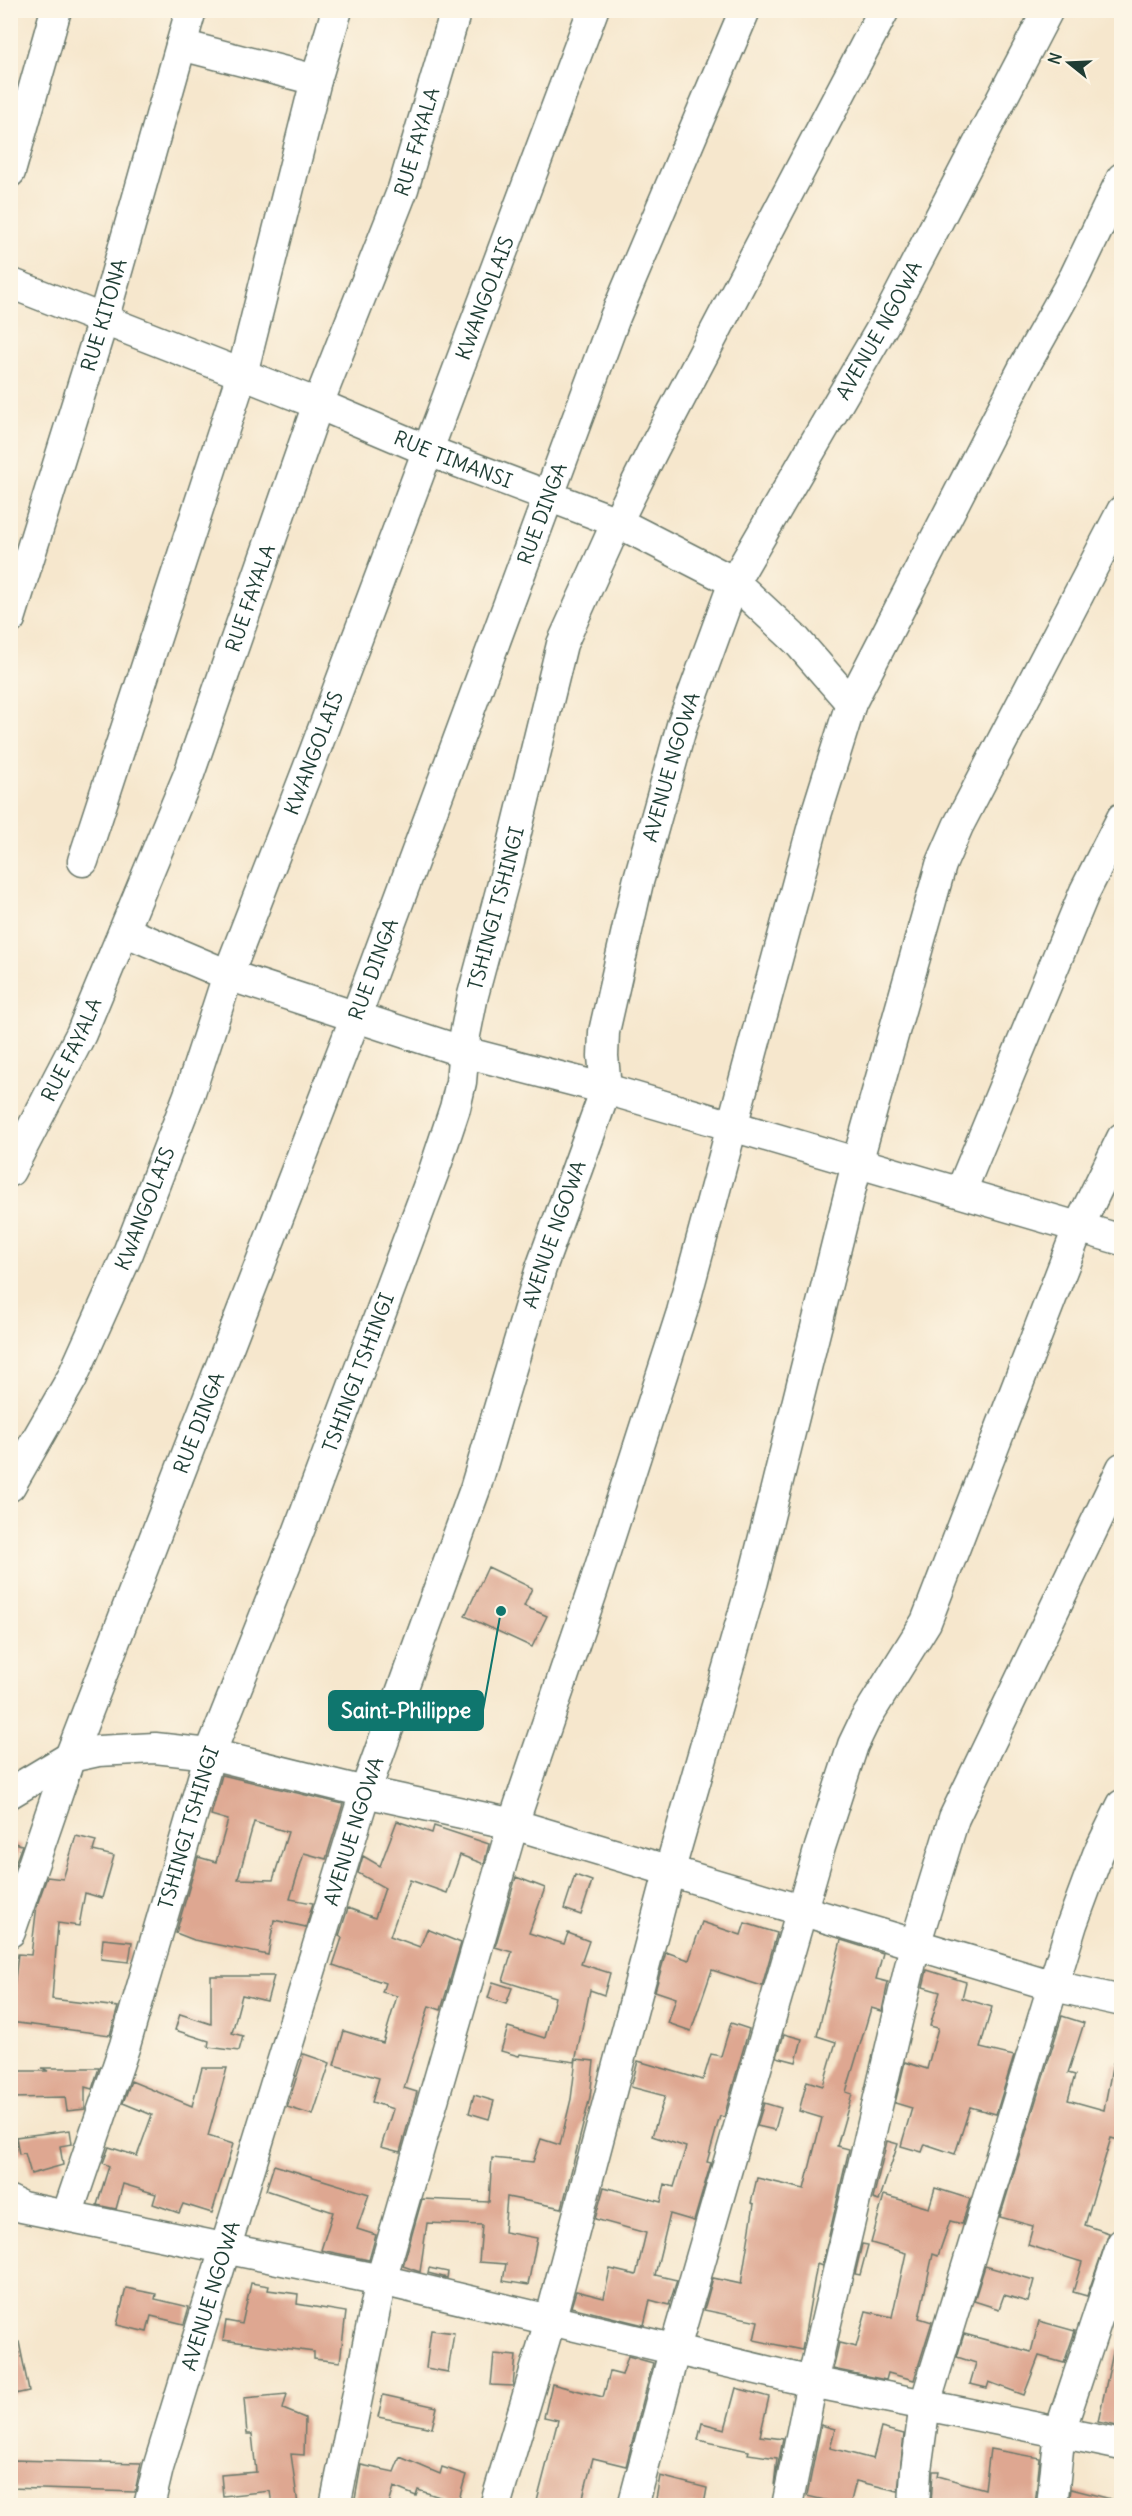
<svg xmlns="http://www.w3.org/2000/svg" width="1132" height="2516" font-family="Delius,sans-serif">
<rect width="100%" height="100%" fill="#fcf5e5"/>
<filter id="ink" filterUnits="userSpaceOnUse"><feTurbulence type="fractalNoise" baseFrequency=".0167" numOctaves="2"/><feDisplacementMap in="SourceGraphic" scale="12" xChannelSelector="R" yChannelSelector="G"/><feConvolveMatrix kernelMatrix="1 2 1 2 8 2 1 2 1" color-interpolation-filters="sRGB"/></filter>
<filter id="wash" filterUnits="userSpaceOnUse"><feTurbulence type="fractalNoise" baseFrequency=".008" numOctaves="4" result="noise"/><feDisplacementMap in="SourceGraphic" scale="24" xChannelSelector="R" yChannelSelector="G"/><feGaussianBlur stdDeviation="1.35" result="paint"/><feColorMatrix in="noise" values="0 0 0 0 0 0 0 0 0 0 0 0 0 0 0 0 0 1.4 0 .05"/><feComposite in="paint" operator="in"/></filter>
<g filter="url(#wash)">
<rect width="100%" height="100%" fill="#f6e7cd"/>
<g id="blocks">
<path fill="#dea791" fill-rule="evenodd" d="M488,1567L532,1588L524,1606L547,1616L532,1647L465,1616Z
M222,1775L343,1804L326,1859L304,1853L290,1899L313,1903L306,1927L274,1920L268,1955L194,1940L176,1933L198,1857L216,1862L228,1820L211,1815ZM254,1822L288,1832L273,1880L238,1879Z
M397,1821L432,1833L434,1826L489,1844L484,1864L460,1855L447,1893L410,1880L390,1936L420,1947L427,1929L461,1943L441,2010L429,2006L404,2088L417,2092L400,2152L381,2147L393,2109L372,2102L379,2078L334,2065L344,2031L383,2043L397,1996L382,1992L385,1983L333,1965L342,1938L339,1936L348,1908L375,1918L385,1888L358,1873L363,1856L380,1866Z
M76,1836L96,1841L93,1851L114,1856L102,1898L85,1893L79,1926L58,1923L52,1999L118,2007L110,2035L10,2022L18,1954L31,1955L37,1905L47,1877L63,1879Z
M10,1842L22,1845L10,1877Z
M575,1875L592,1881L581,1915L564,1909Z
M516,1877L545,1888L529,1933L564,1944L568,1933L589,1941L581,1964L610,1973L604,1995L590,1990L575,2062L520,2054L519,2056L501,2051L508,2027L545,2038L555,1997L503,1981L512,1952L495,1947Z
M702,1922L741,1935L745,1923L777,1933L762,1986L712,1970L691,2031L668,2023L676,1998L655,1991L666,1952L689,1960Z
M103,1939L132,1942L129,1962L101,1959Z
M841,1940L883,1953L876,1979L888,1982L882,2011L871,2008L846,2092L852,2094L837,2146L849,2149L822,2266L817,2264L802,2350L754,2340L758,2321L704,2310L713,2278L741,2284L754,2204L751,2203L757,2178L804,2189L822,2118L799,2111L807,2081L823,2086L836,2042L817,2036Z
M927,1970L966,1982L962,1998L992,2007L980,2048L1014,2056L996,2114L970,2107L955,2154L925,2144L922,2152L901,2146L912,2108L895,2103L905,2062L927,2069L938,2028L930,2026L940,1992L923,1987Z
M211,1976H274L267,2001L242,1995L232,2033L243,2036L239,2051L208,2047L209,2041L175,2030L180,2014L211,2024Z
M493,1982L512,1988L506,2004L488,1998Z
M1062,2016L1084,2023L1068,2073L1075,2075L1068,2100L1104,2110L1113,2063L1122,2064V2141L1111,2138L1085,2225L1109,2233L1087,2296L1073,2292L1082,2262L1028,2245L1033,2226L1000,2217Z
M731,2023L749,2029L724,2117L720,2116L707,2162L711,2163L694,2221L670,2214L655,2275L677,2280L669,2305L650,2300L644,2325L571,2307L576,2291L604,2298L610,2269L636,2275L646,2233L595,2219L604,2187L661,2202L665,2184L674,2187L686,2147L652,2136L665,2096L631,2087L638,2061L703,2080L711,2054L721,2056Z
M784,2034L802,2039L796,2062L777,2057Z
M304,2054L330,2063L313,2115L287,2107Z
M576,2059L594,2061L590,2097L562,2208L507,2197L504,2232L537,2238L528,2285L503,2281L506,2264L479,2262L482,2225L427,2223L420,2272L403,2266L422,2199L489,2202L492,2158L533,2162L541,2139L560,2145L571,2099Z
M42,2068H99L92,2089L85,2087V2109L67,2111L65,2097L10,2098V2071H48Z
M202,2068H227L208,2136L233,2144L212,2213L183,2204L179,2213L153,2204L156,2194L123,2184L116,2209L97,2205L109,2166L103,2163L109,2147L137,2156L152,2115L123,2103L131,2081L192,2106Z
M474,2095L494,2101L489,2119L469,2113Z
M764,2103L781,2108L775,2130L757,2126Z
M70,2130L72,2144L60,2146L63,2165L31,2174L25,2153L19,2154L16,2137Z
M887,2141L898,2144L879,2201L873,2199Z
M274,2165L369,2194L357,2229L376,2235L369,2260L321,2250L333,2212L266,2190Z
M935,2188L970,2199L962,2224L950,2221L938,2256L933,2254L919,2318L932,2322L914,2380L888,2373L886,2380L833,2369L839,2343L856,2347L866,2311L892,2317L906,2253L871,2243L884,2195L929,2208Z
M862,2244L868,2245L860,2275L855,2274Z
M985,2266L1034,2280L1028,2302L1004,2295L999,2309L974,2301Z
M429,2268L448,2272L447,2278L428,2273Z
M251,2283L269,2286L268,2290L298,2294L297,2304L346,2312L340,2362L314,2359V2352L223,2340L226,2321L242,2324Z
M126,2288L156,2294L155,2299L189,2307L184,2324L151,2316L147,2332L117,2325Z
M1039,2321L1075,2331L1064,2363L1039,2356L1024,2395L989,2382L987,2388L970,2384L976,2363L957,2357L964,2334L1031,2352Z
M431,2330L454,2333L448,2372L426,2368Z
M19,2342L29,2391L10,2395V2343Z
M1114,2348L1122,2349V2427L1098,2422Z
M494,2354L516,2356L513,2386L491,2385Z
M628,2356L653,2363L626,2466L593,2458L581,2505H536L558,2420L544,2417L552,2384L603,2397L610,2372L622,2375Z
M736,2388L769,2397L760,2436L783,2439L774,2485L777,2458L748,2454L749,2451L698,2440L702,2423L725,2429Z
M287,2394L283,2409L305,2418L304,2455L291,2454L298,2505H272L270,2491L223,2496L221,2475L256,2472L252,2434H247L244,2398Z
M383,2395L437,2407L432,2428L378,2417Z
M821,2425L835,2429L830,2448L873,2459L881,2428L904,2434L898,2491L856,2481L850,2505H827L829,2501L807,2496Z
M990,2449L1040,2458L1035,2505H931L933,2471H939L938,2476L985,2489Z
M400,2457L440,2474L442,2467L466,2475L458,2503L418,2490L416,2496L394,2487L389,2505H354L361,2465L394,2472Z
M10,2460L141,2463L135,2492L10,2488Z
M660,2476L707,2488L704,2505H655Z
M1071,2489L1111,2499L1110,2505H1069Z"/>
</g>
</g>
<g filter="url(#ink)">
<use href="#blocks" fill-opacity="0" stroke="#6a786a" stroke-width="1.5"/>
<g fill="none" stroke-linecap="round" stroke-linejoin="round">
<defs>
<g id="minor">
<path d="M181,45L316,80"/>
<path d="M10,172L56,10"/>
<path id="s1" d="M10,283L318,404L429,451L617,522L734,582L797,641L851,703"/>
<path id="s2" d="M10,619L103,320L191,10"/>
<path d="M83,861L242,374L316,80L337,10"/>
<path d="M124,931L228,975L464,1052L606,1089L1122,1240"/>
<path id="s3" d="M10,1171L81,1034L189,774L318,404L403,189L456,10"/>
<path d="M961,1191L1085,891L1122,818"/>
<path id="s4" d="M10,1486L72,1378L128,1253L189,1095L228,975L313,756L593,10"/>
<path d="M10,1793L70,1757L98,1751L155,1748L210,1754L365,1792L513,1824L1054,1986L1122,2001"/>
<path id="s5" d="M10,1932L70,1757L356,1016L615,317L745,10"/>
<path d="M10,2201L22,2207L381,2280L812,2382L1122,2445"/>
<path id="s6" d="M67,2215L125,2045L210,1754L298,1533L434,1171L455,1108L461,1082L465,1035L473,995L509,861L562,644L617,522L654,448L884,10"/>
<path id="s7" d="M149,2506L158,2468L365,1792L475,1489L541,1268L606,1089L603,1056L604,1032L638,882L682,725L734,582L887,319L1048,10"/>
<path d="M335,2506L381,2280L513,1824L592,1592L682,1312L815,818L851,703L1024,367L1075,276L1122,178"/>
<path d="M495,2506L550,2321L670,1869L753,1581L857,1163L941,865L958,826L1122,511"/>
<path d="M633,2506L675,2348L820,1847L853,1745L865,1720L926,1622L1079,1226L1122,1138"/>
<path d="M787,2506L812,2382L915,1945L954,1818L1122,1468"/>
<path d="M914,2506L916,2470L925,2404L1072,1924L1098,1854L1122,1805"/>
<path d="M1052,2506L1060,2431L1122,2244"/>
</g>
</defs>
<use href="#minor" stroke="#6a786a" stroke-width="33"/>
<use href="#minor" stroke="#fff" stroke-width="30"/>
</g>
</g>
<g text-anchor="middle" stroke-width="5" stroke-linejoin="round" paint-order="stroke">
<g font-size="20" fill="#1f3d34" stroke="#fcf5e5">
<text dy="7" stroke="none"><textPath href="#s3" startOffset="1108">RUE FAYALA</textPath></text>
<text dy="7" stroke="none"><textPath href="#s4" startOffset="1281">KWANGOLAIS</textPath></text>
<text dy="7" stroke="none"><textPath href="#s2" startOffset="318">RUE KITONA</textPath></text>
<text dy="7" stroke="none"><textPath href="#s7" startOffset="2306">AVENUE NGOWA</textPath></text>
<text dy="7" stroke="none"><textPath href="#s1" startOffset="477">RUE TIMANSI</textPath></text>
<text dy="7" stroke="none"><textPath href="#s5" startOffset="1515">RUE DINGA</textPath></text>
<text dy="7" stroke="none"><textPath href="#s3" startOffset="622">RUE FAYALA</textPath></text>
<text dy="7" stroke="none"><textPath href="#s4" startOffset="795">KWANGOLAIS</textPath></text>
<text dy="7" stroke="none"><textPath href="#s7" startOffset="1820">AVENUE NGOWA</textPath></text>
<text dy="7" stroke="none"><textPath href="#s6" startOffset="1378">TSHINGI TSHINGI</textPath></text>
<text dy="7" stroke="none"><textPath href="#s5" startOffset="1029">RUE DINGA</textPath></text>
<text dy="7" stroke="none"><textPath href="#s3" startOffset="136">RUE FAYALA</textPath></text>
<text dy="7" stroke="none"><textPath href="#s4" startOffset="309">KWANGOLAIS</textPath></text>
<text dy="7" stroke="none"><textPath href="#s7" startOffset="1335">AVENUE NGOWA</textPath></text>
<text dy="7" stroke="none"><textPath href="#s6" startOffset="892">TSHINGI TSHINGI</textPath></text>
<text dy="7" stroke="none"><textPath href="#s5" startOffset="543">RUE DINGA</textPath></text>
<text dy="7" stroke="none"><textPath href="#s6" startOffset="406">TSHINGI TSHINGI</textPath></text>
<text dy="7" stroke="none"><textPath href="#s7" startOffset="705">AVENUE NGOWA</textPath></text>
<text dy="7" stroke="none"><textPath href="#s7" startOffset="219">AVENUE NGOWA</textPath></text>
</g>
</g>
<path fill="none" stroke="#0f766e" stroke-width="2" d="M501 1611L483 1710"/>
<circle fill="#0f766e" stroke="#fcf5e5" stroke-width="2" cx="501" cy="1611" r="6"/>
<rect fill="#0f766e" stroke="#0f766e" stroke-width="2" x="329" y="1691" width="154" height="39" rx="6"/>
<g font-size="21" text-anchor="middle" font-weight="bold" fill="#fff">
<text x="406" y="1718">Saint-Philippe</text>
</g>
<rect width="1132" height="2516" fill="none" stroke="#fcf5e5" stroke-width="36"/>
<g transform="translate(1069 63) rotate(288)" stroke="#fcf5e5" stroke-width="4.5" paint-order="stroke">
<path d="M0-4.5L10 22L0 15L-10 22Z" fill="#1f3d34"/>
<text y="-9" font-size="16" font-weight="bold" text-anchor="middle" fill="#1f3d34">N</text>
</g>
</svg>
